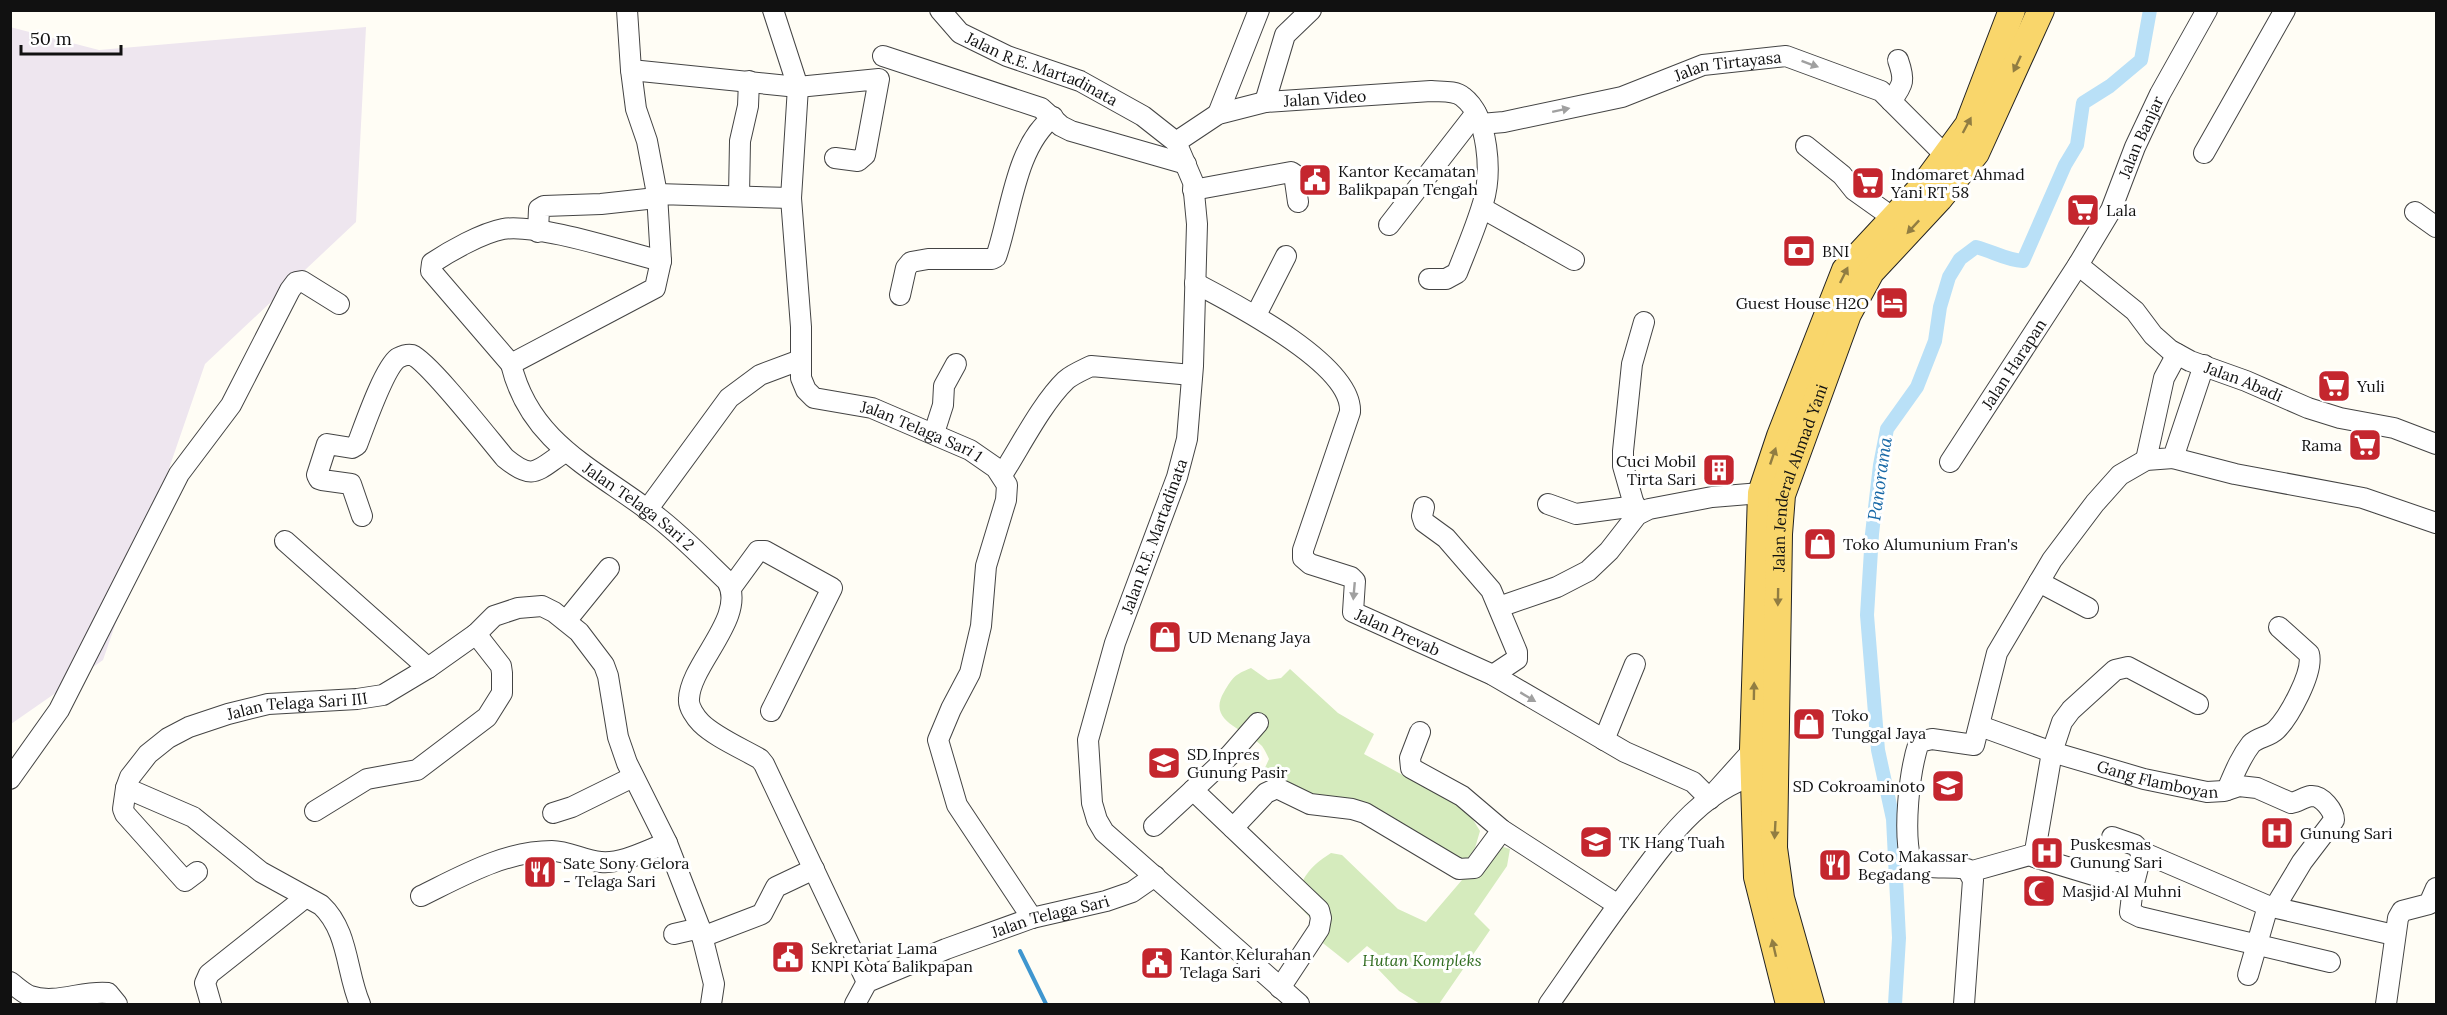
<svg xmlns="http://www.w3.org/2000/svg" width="2447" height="1015" font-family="Lora,serif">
<rect width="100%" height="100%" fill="#fffdf5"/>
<path fill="#eee6ef" d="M10,27L99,50L366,27L356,222L205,364L103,660L11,724Z"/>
<path fill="#d5ebbd" d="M1251,668L1268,680L1281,678L1290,669L1338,713L1374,734L1364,754L1467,810L1480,831L1475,848L1459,871L1370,822L1272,786L1263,772L1269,759C1267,755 1265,750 1262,746C1246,729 1206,722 1224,692C1233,677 1234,675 1251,668Z
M1490,843L1510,849L1507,866L1474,914L1490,930L1439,1004H1420L1399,991L1376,967L1384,959L1367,946L1348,963L1314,936L1315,923L1295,902C1303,876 1308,868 1331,853L1342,855L1398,909L1426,922L1462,880Z"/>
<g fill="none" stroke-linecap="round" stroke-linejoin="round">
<path stroke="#3f96cf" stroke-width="4" d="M1020,951L1046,1004"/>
<path stroke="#b9e0f7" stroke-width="14" d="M1895,1004L1899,938L1893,819L1878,750L1867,615L1872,534L1880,465L1887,429L1917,387L1935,341L1940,307L1949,277L1960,259L1976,247C1992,251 2006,260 2023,261L2065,165L2077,145L2083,103L2110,86L2141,60L2150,10"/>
<defs>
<g id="minor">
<path d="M627,10L631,70L798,87L879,79L865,155L858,161L835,158"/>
<path id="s1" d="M773,10L798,87L791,198L801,327V378L806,390L814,398L872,408L970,450L996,468L1007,485L1006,500L986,566L981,626L970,673L951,709L938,740L957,805L1032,918"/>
<path id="s2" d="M940,10L960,33L1007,56L1080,81L1143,116L1176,142L1193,182L1197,224L1193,366L1187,439L1177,477L1115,643L1088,740L1092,803L1097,820L1104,832L1299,1004"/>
<path d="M883,56L1041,108L1061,126L1071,131L1186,164"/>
<path d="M631,70L636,109L647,141L657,194"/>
<path d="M1891,101C1904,84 1905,80 1898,60"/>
<path d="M1265,102L1285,35L1311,10"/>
<path d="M1218,114L1259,10"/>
<path id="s3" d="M1481,124L1504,122L1622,97L1703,65L1786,56L1881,91L1947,157"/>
<path id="s4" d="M1176,142L1218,114L1265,102L1431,91C1441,92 1455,90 1463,97C1489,117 1492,174 1483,203C1476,227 1466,250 1457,273L1446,279H1429"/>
<path d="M1806,146L1842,175L1854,190L1892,217"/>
<path d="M2204,153L2285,10"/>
<path d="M1193,190L1291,172L1294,174L1298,202"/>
<path d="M739,196L740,141L748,106L749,81"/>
<path id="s5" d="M791,198L657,194L661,261L655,288L511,364C530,444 597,470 656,516C681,535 704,559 727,581C748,616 690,664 689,699C688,707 696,718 701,723C715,737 743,749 760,759L764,764L867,982"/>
<path d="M1482,208L1574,260"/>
<path d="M2415,212L2436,227"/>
<path d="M1389,225L1476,113"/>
<path d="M538,232L539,209L544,206L601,204L656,198"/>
<path id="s6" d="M2078,265L2135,311L2153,335L2170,350L2190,361L2246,381L2308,408L2340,418L2394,428L2436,444"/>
<path id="s7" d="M1195,283C1233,303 1353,364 1350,412L1303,550V558L1310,564L1351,577L1355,581L1353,612L1493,675L1625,752L1693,782L1710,799"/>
<path d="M900,295L906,268L911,262L928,259H992L996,257C1011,214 1015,147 1053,117"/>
<path d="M1256,315L1286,256"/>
<path d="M511,364L431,271L432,263C450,251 482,233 503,229C536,223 625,252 661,261"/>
<path d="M934,433L943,405L944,386L956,364"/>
<path d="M2173,458L2235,474L2363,498L2436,523"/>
<path d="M2146,460L2164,378L2177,354"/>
<path id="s8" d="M1950,462L2078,265L2111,210L2135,147L2160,94L2207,10"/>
<path d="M1002,475C1020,447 1042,403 1066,380C1073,374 1083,370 1091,366L1192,375"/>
<path d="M1548,504L1576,514L1636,506"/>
<path d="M1424,507L1422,516L1424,522L1446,538L1491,590L1517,652V659L1493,675"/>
<path d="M647,510L729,398L760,375L800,360"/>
<path d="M1637,515L1623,466V451L1632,364L1644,322"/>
<path d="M362,516L351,484L322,480L319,479L317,475L327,444L352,448L357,445C364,427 384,368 398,358C402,356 408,354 412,355C429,362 489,439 505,458C534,482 537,470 565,452"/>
<path d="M285,541L428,668"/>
<path d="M2039,582L2088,608"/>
<path d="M731,588L758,551H765L832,588L771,711"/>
<path d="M1499,607L1557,587L1588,571L1609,551L1637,515L1649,509L1712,497L1761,493"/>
<path d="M566,621L609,568"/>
<path d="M2198,704L2128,667L2115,670L2071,710L2062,722L2052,752L2034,857L2133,887L2130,912L2140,917L2330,962"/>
<path d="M1258,723L1230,755L1193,790L1319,910L1321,918L1319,929L1280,988"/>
<path id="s9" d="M1980,726L2052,752L2144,779L2207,792L2224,791L2239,786L2257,788L2291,803C2298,802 2304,797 2311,796C2322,795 2334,811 2334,820L2302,862L2275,907"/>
<path d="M1420,732L1410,758L1411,768L1462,796L1502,830L1618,905"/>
<path d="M1604,740L1635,664"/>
<path d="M10,779L59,710L179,474L231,405L290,290L296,282L302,281L339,304"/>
<path d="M126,788L123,809L125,814L185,881L197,872"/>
<path d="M1717,790L1753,750L1762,748"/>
<path d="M2227,790C2234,774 2240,758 2251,744C2258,737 2269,737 2276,730C2289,717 2314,672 2309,654L2279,627"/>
<path d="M315,811L367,779L417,770L487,717L502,693V673L501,666L476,634"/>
<path d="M553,813L572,807L633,777"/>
<path d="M1154,826L1193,790"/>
<path d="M1233,828L1266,793L1277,788L1310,804L1352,809L1365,813L1459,869L1474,868L1502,830"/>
<path d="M2112,837L2135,845L2142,852L2133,887"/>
<path d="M2142,852L2268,906L2394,935"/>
<path d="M1969,872L2033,854"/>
<path d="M421,896C462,876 505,851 552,851C569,851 584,861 601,862C623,864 647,850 667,843"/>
<path d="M674,934L700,928"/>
<path d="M702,937L762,914L776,887L814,869"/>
<path d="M2248,975L2268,906"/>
<path d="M10,982C17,987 23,993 30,996C56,1005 83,990 108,993L117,1004"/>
<path d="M211,1004L205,983L209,974L306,897"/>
<path id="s10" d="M360,1004C346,972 349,931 321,905L261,872L193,817L126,788L130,777L148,754L168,738L189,727L228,714L268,704L357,699L383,695L428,668L476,634L494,616L518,608L542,606L554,612L579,632L604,665L608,676L618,737L627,763L667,843L700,928L714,984L711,1004"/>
<path id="s11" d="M855,1004L867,982L946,949L1032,918L1106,901L1132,892L1155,876"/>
<path d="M1549,1004C1575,967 1600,929 1628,892C1663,845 1703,784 1766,773"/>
<path d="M1964,1004L1973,880L1967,869C1948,865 1928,871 1911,862C1903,831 1909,772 1919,742L1932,739L1974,745L1997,653L2052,560L2095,503L2120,475L2146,460L2173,458L2204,365"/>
<path d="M2386,1004L2398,918L2402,911L2429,904L2436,888"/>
</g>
<g id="major">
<path d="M1789,1004L1757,877L1753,750L1761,493L1780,436L1845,270L1924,185L1968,125L2012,10"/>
<path id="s12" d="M1811,1004L1781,898L1774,848L1779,534L1782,495L1848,314L1871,272L1939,199L1976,153L2041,10"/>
</g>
</defs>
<use href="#minor" stroke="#444" stroke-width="22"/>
<use href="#major" stroke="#222" stroke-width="28"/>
<use href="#minor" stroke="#fff" stroke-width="20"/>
<use href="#major" stroke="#f9d66b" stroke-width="26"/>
</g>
<defs><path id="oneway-solid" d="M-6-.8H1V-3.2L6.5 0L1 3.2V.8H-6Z" transform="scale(1.5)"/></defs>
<g fill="#a0a0a0">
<use href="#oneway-solid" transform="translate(1810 64) rotate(20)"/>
<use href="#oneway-solid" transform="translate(1561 110) rotate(-12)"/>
<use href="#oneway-solid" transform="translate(1354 591) rotate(95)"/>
<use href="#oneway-solid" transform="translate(1528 697) rotate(31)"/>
</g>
<g fill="#917d42">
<use href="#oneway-solid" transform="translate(2017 64) rotate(115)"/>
<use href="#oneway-solid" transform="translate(1967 125) rotate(-62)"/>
<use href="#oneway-solid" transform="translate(1913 227) rotate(133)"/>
<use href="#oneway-solid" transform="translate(1844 275) rotate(-64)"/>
<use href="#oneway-solid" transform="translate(1773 456) rotate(-71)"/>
<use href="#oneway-solid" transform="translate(1778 597) rotate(91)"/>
<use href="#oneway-solid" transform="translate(1754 691) rotate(-89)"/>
<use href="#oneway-solid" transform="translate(1775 830) rotate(93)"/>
<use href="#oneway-solid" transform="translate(1774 948) rotate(-103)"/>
</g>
<defs>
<symbol id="civic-square" viewBox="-11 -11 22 22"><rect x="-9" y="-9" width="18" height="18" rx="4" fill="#c4262e" stroke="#fff"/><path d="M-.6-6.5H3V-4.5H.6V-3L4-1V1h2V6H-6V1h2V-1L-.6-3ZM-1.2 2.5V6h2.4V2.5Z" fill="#fff"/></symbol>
<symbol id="supermarket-square" viewBox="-11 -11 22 22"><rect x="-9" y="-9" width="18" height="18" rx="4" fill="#c4262e" stroke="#fff"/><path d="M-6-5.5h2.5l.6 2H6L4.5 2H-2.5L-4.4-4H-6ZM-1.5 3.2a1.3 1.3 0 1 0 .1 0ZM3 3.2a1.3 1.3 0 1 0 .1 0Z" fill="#fff"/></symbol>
<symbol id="bank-square" viewBox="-11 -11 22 22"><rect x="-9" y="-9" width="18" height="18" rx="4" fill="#c4262e" stroke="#fff"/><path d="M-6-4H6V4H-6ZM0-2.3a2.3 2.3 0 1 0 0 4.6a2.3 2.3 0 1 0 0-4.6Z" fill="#fff"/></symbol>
<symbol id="hotel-square" viewBox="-11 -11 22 22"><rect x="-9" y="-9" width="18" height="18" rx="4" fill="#c4262e" stroke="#fff"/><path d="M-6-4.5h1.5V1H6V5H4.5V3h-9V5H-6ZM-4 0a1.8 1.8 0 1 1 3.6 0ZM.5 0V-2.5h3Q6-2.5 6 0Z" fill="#fff"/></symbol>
<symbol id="building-square" viewBox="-11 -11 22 22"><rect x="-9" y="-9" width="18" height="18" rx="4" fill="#c4262e" stroke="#fff"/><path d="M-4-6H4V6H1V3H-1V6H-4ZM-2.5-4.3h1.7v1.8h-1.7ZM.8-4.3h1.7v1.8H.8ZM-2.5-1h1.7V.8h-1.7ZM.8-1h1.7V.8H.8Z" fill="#fff"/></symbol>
<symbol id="shop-square" viewBox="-11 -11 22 22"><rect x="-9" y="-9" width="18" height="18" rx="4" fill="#c4262e" stroke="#fff"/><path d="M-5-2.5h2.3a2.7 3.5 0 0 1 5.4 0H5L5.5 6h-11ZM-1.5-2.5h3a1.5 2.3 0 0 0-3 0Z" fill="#fff"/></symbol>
<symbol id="school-square" viewBox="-11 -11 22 22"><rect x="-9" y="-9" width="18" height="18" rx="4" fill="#c4262e" stroke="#fff"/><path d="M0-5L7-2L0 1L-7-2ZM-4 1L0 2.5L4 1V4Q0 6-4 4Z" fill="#fff"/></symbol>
<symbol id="hospital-square" viewBox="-11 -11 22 22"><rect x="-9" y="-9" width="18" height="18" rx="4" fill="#c4262e" stroke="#fff"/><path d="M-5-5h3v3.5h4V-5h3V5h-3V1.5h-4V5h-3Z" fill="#fff"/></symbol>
<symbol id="restaurant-square" viewBox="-11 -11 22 22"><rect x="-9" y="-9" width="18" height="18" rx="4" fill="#c4262e" stroke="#fff"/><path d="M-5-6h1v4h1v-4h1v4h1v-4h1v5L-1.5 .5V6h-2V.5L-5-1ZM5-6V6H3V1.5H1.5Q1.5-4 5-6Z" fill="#fff"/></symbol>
<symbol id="mosque-square" viewBox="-11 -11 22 22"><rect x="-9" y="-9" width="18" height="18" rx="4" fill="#c4262e" stroke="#fff"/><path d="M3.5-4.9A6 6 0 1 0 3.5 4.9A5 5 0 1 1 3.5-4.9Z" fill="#fff"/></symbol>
</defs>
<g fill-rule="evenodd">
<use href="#civic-square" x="1296" y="161" width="38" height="38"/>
<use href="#supermarket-square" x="1849" y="164" width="38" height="38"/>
<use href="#supermarket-square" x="2064" y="191" width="38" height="38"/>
<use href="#bank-square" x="1780" y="232" width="38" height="38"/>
<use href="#hotel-square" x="1873" y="284" width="38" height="38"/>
<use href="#supermarket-square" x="2315" y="367" width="38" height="38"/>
<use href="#supermarket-square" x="2346" y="426" width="38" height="38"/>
<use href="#building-square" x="1700" y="451" width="38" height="38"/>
<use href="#shop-square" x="1801" y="525" width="38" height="38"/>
<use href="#shop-square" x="1146" y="618" width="38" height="38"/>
<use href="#shop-square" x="1790" y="705" width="38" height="38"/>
<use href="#school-square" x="1145" y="744" width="38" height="38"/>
<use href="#school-square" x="1929" y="767" width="38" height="38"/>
<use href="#hospital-square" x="2258" y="814" width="38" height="38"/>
<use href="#school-square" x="1577" y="823" width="38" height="38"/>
<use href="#hospital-square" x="2028" y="834" width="38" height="38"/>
<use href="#restaurant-square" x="1816" y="846" width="38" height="38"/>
<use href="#restaurant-square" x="521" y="853" width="38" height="38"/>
<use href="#mosque-square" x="2020" y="872" width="38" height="38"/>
<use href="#civic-square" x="769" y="938" width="38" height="38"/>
<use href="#civic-square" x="1138" y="944" width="38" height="38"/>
</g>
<g text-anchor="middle" stroke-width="6" stroke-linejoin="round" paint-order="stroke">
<g font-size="16" fill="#111" stroke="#fff">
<text dy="6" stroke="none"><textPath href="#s3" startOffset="255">Jalan Tirtayasa</textPath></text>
<text dy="6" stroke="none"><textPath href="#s2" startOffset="120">Jalan R.E. Martadinata</textPath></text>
<text dy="6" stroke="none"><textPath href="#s4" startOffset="159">Jalan Video</textPath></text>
<text dy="6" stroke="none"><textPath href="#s8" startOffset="378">Jalan Banjar</textPath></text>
<text dy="6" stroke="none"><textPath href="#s8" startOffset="117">Jalan Harapan</textPath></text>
<text dy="6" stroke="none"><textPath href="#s6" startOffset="206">Jalan Abadi</textPath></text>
<text dy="6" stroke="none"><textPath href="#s1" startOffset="510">Jalan Telaga Sari 1</textPath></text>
<text dy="6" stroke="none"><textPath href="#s12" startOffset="534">Jalan Jenderal Ahmad Yani</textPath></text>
<text dy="6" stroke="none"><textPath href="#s5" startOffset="588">Jalan Telaga Sari 2</textPath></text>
<text transform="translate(1154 536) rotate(-70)" y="6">Jalan R.E. Martadinata</text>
<text dy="6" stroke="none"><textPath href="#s7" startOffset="500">Jalan Prevab</textPath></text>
<text dy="6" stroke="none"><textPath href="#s10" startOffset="538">Jalan Telaga Sari III</textPath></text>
<text dy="6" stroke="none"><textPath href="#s9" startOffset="186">Gang Flamboyan</textPath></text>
<text dy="6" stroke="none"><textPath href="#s11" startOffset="220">Jalan Telaga Sari</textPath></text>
</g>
<g font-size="16" fill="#111" stroke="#fff" text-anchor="start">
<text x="1338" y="177">Kantor Kecamatan<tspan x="1338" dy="18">Balikpapan Tengah</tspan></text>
<text x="1891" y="180">Indomaret Ahmad<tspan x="1891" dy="18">Yani RT 58</tspan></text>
<text x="2106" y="216">Lala</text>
<text x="1822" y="257">BNI</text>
<text x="1869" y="309" text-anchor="end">Guest House H2O</text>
<text x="2357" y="392">Yuli</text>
<text x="2342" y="451" text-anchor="end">Rama</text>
<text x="1696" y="467" text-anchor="end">Cuci Mobil<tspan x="1696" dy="18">Tirta Sari</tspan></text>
<text x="1843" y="550">Toko Alumunium Fran's</text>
<text x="1188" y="643">UD Menang Jaya</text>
<text x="1832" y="721">Toko<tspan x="1832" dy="18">Tunggal Jaya</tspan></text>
<text x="1187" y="760">SD Inpres<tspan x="1187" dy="18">Gunung Pasir</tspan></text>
<text x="1925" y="792" text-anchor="end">SD Cokroaminoto</text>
<text x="2300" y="839">Gunung Sari</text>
<text x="1619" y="848">TK Hang Tuah</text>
<text x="2070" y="850">Puskesmas<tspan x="2070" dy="18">Gunung Sari</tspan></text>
<text x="1858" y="862">Coto Makassar<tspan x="1858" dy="18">Begadang</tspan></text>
<text x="563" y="869">Sate Sony Gelora<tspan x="563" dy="18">- Telaga Sari</tspan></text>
<text x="2062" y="897">Masjid Al Muhni</text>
<text x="811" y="954">Sekretariat Lama<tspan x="811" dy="18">KNPI Kota Balikpapan</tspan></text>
<text x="1180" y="960">Kantor Kelurahan<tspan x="1180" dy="18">Telaga Sari</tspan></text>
</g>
<g font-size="16" font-style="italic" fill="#2f6b1f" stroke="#fff">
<text x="1422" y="966">Hutan Kompleks</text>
</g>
<g font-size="18" font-style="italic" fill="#1768a6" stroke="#fff">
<text transform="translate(1880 479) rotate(-82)" y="6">Panorama</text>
</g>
</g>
<rect width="2447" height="1015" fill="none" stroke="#111111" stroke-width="24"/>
<path d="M21 45v9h100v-9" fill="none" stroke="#111111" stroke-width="3"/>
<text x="30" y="45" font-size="18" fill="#111111" stroke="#ffffff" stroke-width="4.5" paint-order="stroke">50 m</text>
</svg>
